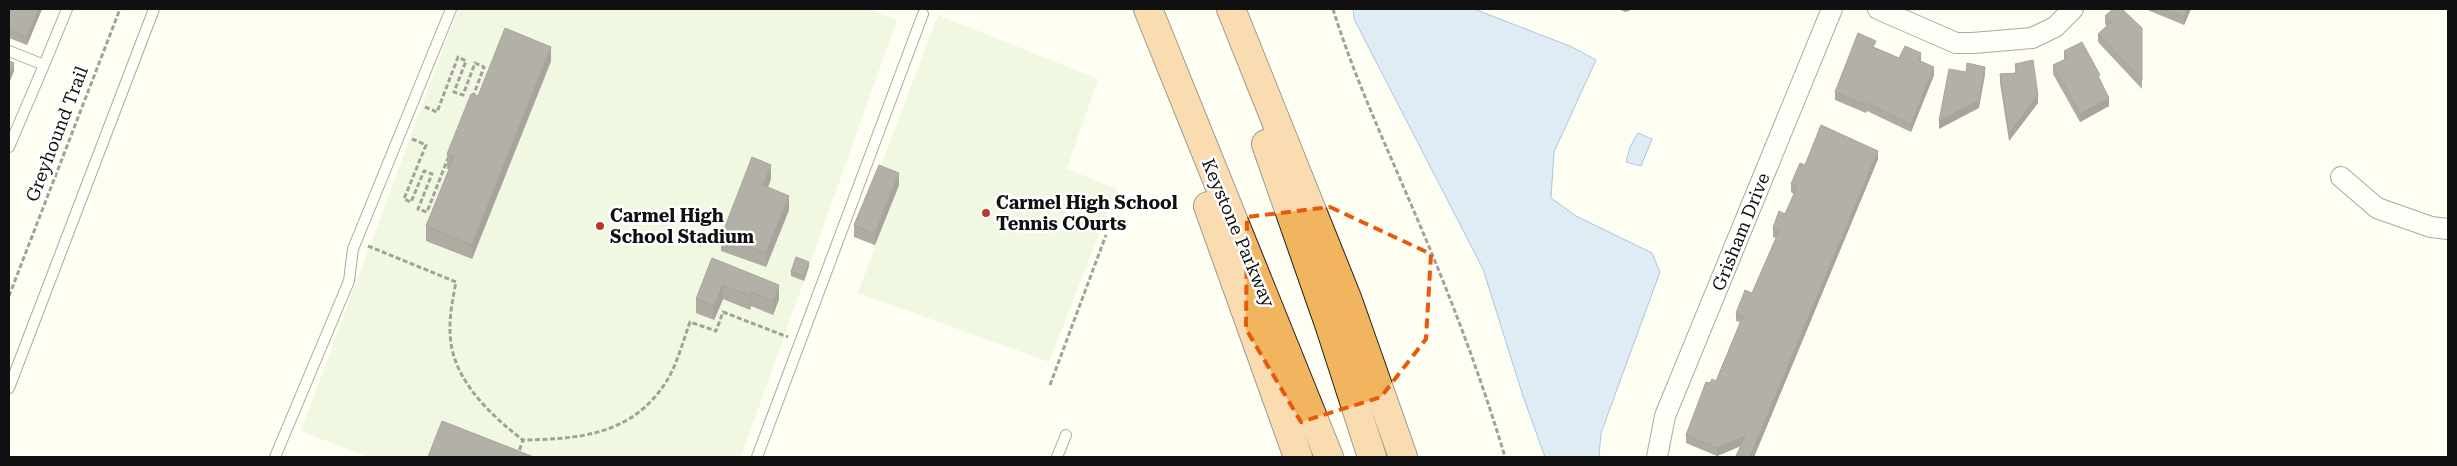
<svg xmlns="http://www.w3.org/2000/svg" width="2457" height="466" font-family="'Roboto Serif',serif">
<rect width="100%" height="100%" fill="#fffef3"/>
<path fill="#e0f1ce" d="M458,9H869L897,20L741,457H368L301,431Z
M938,15L1098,79L1067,169L1117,189L1049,362L858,293L875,246L854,237Z"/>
<path fill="#b8d7f5" stroke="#4183cb" d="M1353,9H1474L1572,47L1596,60L1554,152L1551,198L1576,216L1652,253L1660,272L1601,433L1599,457H1545L1523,396L1483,269L1354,19Z
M1638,133L1652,139L1641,166L1626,162L1630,147Z"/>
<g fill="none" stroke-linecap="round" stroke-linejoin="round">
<defs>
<path id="service" d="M9,51L44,65L67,9
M9,147L44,65
M9,388L154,9
M275,457L349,281L353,249L451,9
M757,457L923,14
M1057,457L1066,435"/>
<path id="minor" d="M1878,9L1956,43H1973L2032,38L2055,27L2073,9
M2341,177L2377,208L2431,227L2448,229
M1657,457L1665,416L1832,9"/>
<path id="motorway" d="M1148,9L1329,457
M1231,9L1347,298L1403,457
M1266,144L1329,324L1372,457
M1208,206L1298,457"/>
</defs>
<use href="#service" stroke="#434343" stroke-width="12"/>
<use href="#minor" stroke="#434343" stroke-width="22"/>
<use href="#motorway" stroke="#212121" stroke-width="30"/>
<path stroke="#323232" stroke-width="3" stroke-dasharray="5 2.5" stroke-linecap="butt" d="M1333,9C1354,77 1385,143 1413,209C1448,290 1480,373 1505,457
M425,107L437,112L458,57L466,61L454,92L463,95L475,63L484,67L472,99
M412,139L426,145L404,199L411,202L424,171L432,174L418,209L427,212L448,158
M368,246L456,282C452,302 448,323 451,343C456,383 494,418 523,440
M9,296L120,9
M1050,385L1106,235
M517,457L523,440C580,439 632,435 666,382C677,365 683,341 690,322L716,331L723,312L788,337"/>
<use href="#service" stroke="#fff" stroke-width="10"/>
<use href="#minor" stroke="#fff" stroke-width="20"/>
<use href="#motorway" stroke="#f1b45f" stroke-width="28"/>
</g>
<path fill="#4c4741" d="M9,9H42L27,45L9,38Z
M1618,9H1633L1625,12Z
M2145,9H2191L2184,25Z
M2105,16L2142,28V89L2098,42V34L2107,26L2105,24Z
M1876,48L1899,58L1921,61L1934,75L1911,132L1867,111L1866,113L1835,100V92Z
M2064,51L2100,79L2109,106L2080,122L2053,74V65L2064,60Z
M551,61L472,259L426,241V226L449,169H447V154L478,96Z
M2015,64L2038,103L2009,141L2000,83V74L2015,73Z
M1878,159L1754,457H1736L1741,446L1717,456L1686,443V435L1710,383L1716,381L1740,322L1736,321V313L1752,293L1776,238L1773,237V228L1785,214L1794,194L1791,192V184L1805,165Z
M771,179L768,187L789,210L766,267L721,251V237Z
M899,185L875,245L854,237V225Z
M712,258L779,299L773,315L751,306L750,310L723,299L714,320L696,313V299Z
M809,266L804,281L791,276V272Z"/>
<path fill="#3e3935" d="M39,9H42L27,45V37Z
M1625,9H1633L1625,12Z
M2187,9H2191L2184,25V17Z
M551,47V61L472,259V245Z
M1921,53V61L1918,68V60Z
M14,63V71L9,84V76Z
M1934,67V75L1911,132V124Z
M1985,67V75L1979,108L1939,129V121Z
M2038,95V103L2009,141V133Z
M2109,98V106L2080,122V114Z
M1878,151V159L1754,457H1750Z
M771,165V179L763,200V185Z
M899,173V185L875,245V234Z
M789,196V210L766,267V253Z
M809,262V266L804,281V276Z
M723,285V299L714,320V306Z
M779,285V299L773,315V301Z
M751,292V306L750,310V296Z
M1745,436V444L1717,456V448Z"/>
<path fill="#58524c" stroke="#3e3935" d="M9,9H39L27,37L9,30Z
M2113,9H2122L2142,28V80L2098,34L2111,22L2105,16Z
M2164,9H2187L2184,17Z
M505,28L551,47L472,245L426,226L454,157L447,154L471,94L478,96Z
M1858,33L1876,41L1873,47L1899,58L1905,46L1921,53L1918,60L1934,67L1911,124L1867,103L1866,105L1835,92Z
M2082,42L2100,75L2098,76L2109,98L2080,114L2053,65L2068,58L2064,51Z
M2033,60L2038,95L2009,133L2000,74L2017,73L2015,64Z
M9,61L14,63L9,76Z
M1967,63L1985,67L1979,100L1939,121L1949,69L1966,72Z
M1821,125L1878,151L1750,457H1739L1736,456L1745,436L1717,448L1686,435L1706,382L1710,383L1712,379L1716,381L1743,316L1736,313L1745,290L1752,293L1779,231L1773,228L1779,211L1785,214L1797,187L1791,184L1800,163L1805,165Z
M752,157L771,165L763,185L789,196L766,253L721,237Z
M879,165L899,173L875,234L854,225Z
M796,257L809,262L804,276L791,272Z
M712,258L779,285L773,301L751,292L750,296L723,285L714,306L696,299Z
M442,421L534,457H428Z"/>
<path d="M0 0H2457V466H0ZM1330,207L1431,254L1426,339L1381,397L1301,422L1246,329L1247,217Z" fill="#fffef3" fill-opacity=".55" fill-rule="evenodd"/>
<path fill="none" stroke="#e8590c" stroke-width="4" stroke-dasharray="10 6" stroke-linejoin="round" d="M1330,207L1431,254L1426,339L1381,397L1301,422L1246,329L1247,217Z"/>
<g fill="#be352a" stroke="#fff" stroke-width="2">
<circle cx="986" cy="213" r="5"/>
<circle cx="600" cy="226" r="5"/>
</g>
<g text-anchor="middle" stroke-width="5" stroke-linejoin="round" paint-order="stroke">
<g font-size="18" fill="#101010" stroke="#fff">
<text transform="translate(57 134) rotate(-69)" y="6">Greyhound Trail</text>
<text transform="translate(1741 232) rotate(-68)" y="6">Grisham Drive</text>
<text transform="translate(1238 233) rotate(67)" y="6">Keystone Parkway</text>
</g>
<g font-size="18" font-weight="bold" fill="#101010" stroke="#fff" text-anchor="start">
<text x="996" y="209">Carmel High School<tspan x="996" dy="21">Tennis COurts</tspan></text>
<text x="610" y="222">Carmel High<tspan x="610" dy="21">School Stadium</tspan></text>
</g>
</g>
<rect width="2457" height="466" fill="none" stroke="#101010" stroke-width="20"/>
</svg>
